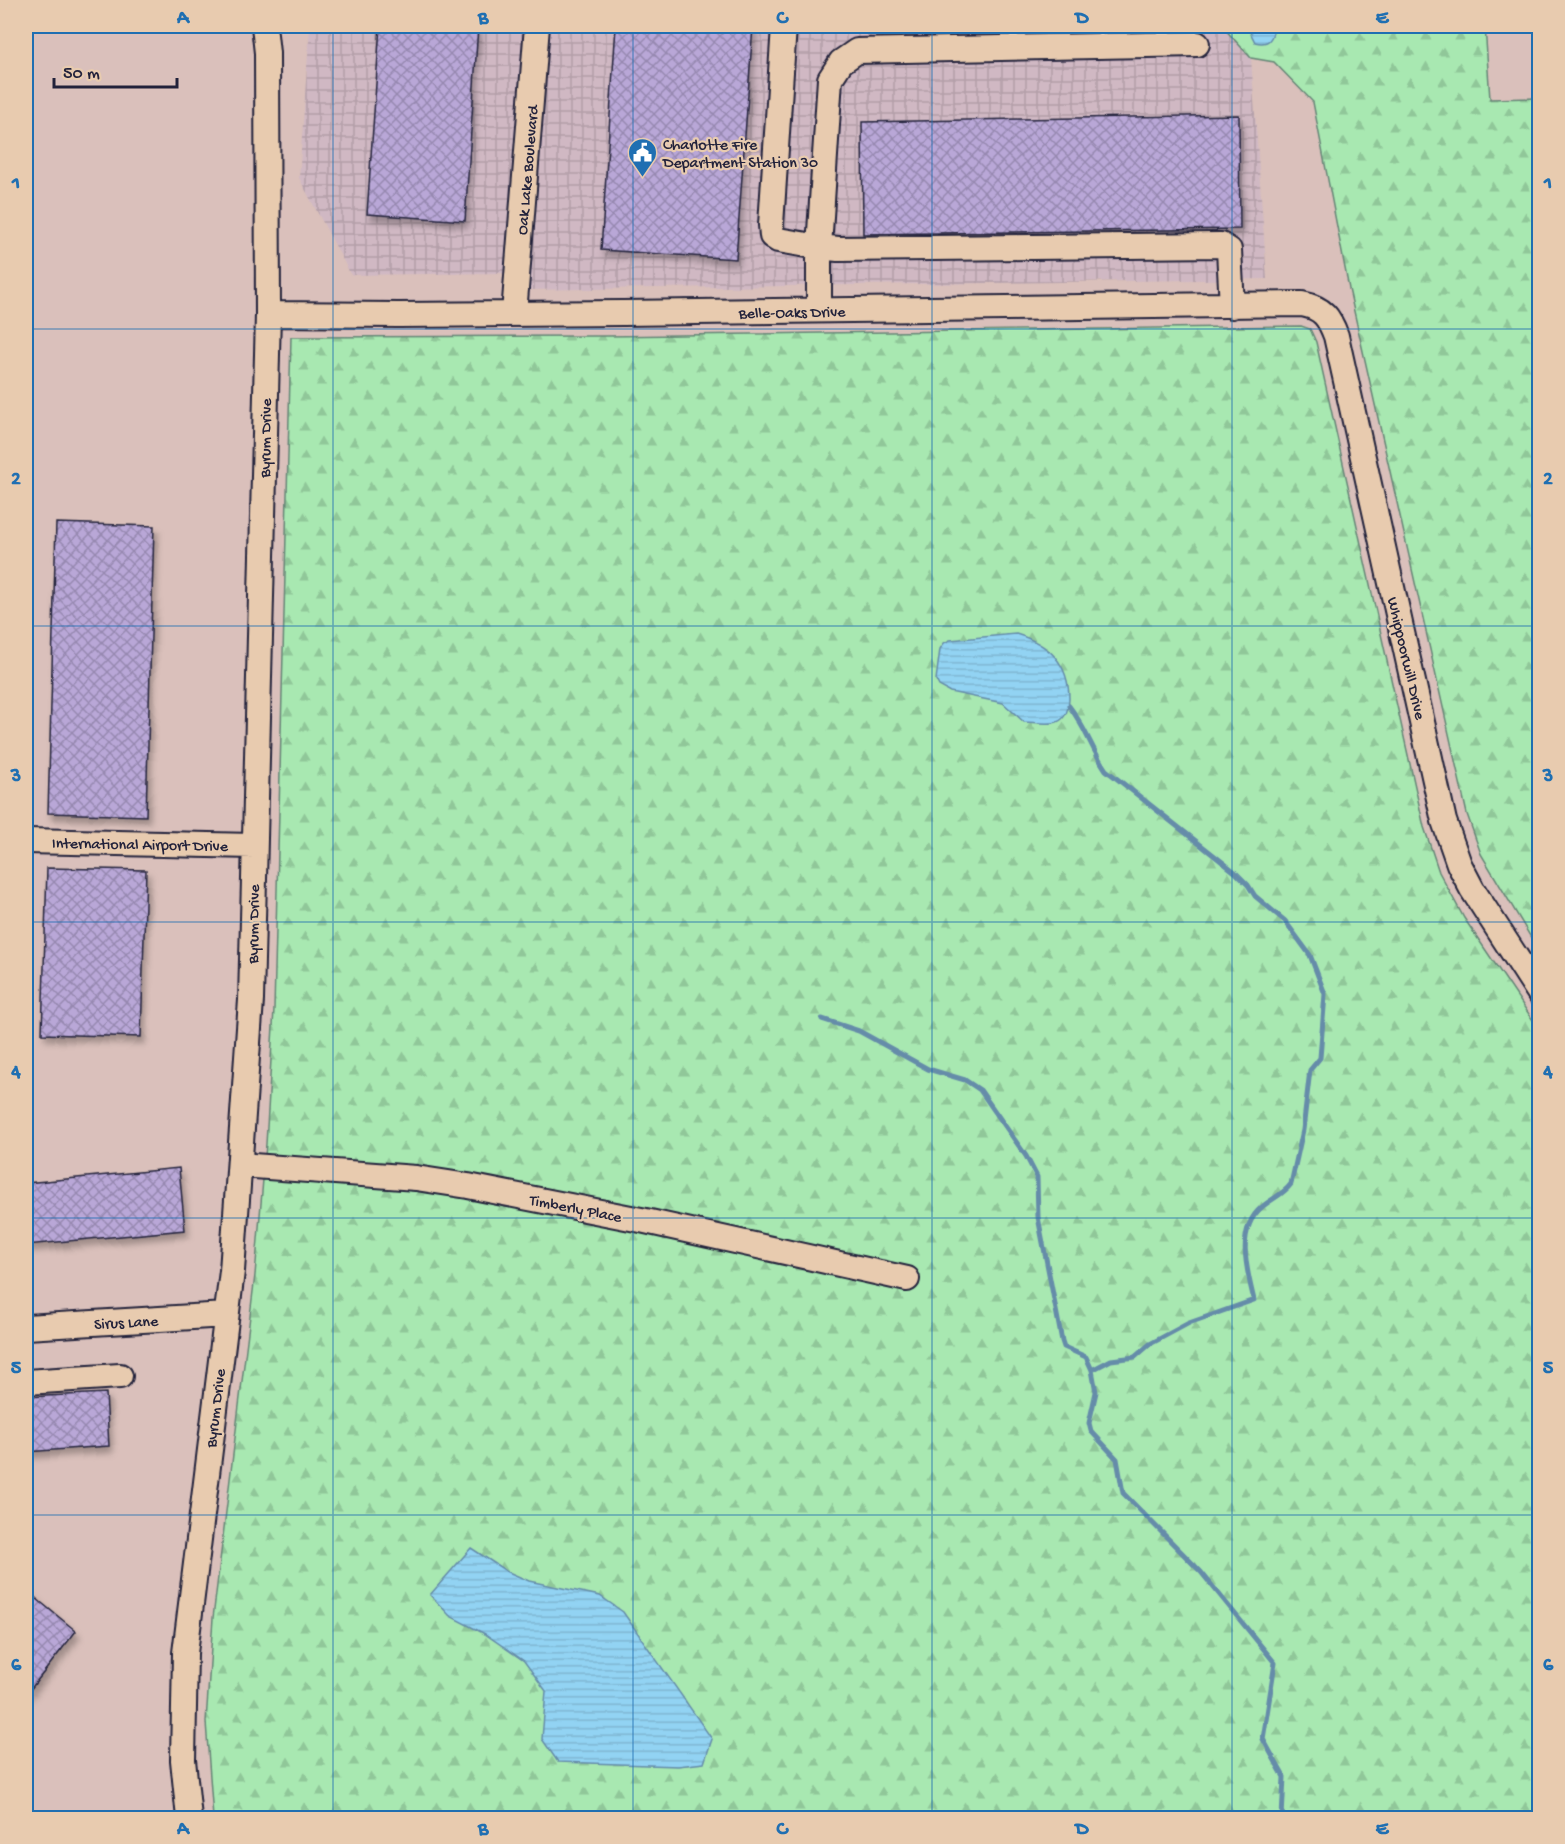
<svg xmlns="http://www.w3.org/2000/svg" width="1565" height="1844" font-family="'Gochi Hand',sans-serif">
<defs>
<pattern id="industrial-grid" width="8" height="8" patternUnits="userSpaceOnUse" patternTransform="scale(1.5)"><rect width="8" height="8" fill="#d0b8c3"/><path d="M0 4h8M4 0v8" fill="none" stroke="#b29ea8"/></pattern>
<pattern id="forest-firs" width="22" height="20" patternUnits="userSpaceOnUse" patternTransform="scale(1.5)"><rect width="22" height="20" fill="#a8e8b1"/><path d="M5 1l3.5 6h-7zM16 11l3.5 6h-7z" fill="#90c799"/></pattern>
<pattern id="water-rules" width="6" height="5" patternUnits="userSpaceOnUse" patternTransform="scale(1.5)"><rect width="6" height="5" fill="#92d3f3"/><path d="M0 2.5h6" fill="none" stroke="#7eb5d1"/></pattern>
<pattern id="building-cross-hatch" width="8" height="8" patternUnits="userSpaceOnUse" patternTransform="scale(1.5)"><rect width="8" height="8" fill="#b9a7d7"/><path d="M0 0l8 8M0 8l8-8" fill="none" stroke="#9688b0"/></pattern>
<filter id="shadow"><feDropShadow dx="3.5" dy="6" stdDeviation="3" flood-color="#0004"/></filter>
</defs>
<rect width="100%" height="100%" fill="#dac0bb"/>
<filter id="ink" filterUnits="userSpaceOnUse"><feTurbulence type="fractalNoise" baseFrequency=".0167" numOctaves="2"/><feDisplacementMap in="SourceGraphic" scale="12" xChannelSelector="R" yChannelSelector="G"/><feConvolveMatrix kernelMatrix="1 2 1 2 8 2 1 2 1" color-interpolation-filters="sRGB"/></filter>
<g filter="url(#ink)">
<path fill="url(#industrial-grid)" d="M310,26H1222L1251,58L1267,279L526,290L507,273L351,275L299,178Z"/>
<path fill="url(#forest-firs)" stroke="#658576" stroke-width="1.5" d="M1222,26H1485L1490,99L1539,98V951L1481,854L1467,814L1349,289L1313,102L1274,62L1251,58Z
M1301,326L1310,329L1316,342L1424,827L1439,872L1464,918L1539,1029V1818H213L206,1722L213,1618L255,1275L266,1144L274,1009L291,337L608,336Z"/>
<path fill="url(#water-rules)" stroke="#658ca9" stroke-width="1.5" d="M1247,26H1274C1273,38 1269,46 1255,42Z
M1016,634C1049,644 1069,663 1069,699C1069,708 1066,719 1057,722C1048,725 1033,722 1024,722L1003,703L950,692L939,686L936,680L940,649L944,643L950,640Z
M471,1548L506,1571L529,1581L600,1596L623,1612L712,1739L704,1763L678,1766L558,1762L542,1739L546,1691L524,1661L485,1634L450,1616L430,1595Z"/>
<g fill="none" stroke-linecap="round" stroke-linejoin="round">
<path stroke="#658ca9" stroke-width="5" d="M1069,706C1085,726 1092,750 1106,770L1235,872L1248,885L1255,896L1285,921L1310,955L1325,994L1320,1058L1310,1070L1303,1130L1291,1184C1284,1194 1271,1199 1262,1207C1235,1229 1247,1271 1254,1300L1189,1323L1150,1344L1135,1357L1111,1360L1092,1370
M822,1019L859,1031L928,1069L965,1080L980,1090L1026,1156L1037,1177L1038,1217L1062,1341L1064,1347L1086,1357L1092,1370L1096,1392L1089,1423L1091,1431L1117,1459L1123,1493L1201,1572L1275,1663L1263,1739L1284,1777L1282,1818"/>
</g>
<path fill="url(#building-cross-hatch)" stroke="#22223b" stroke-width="1.5" filter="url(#shadow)" d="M380,26H478L465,221L367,214Z
M616,26H753L736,259L601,250Z
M1239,115L1240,229L863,234L862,122Z
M56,523L154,526L146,816L48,813Z
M47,868L146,870L141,1037L42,1034Z
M179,1168L185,1230L26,1245V1183Z
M106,1393L109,1446L26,1452V1397Z
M26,1590L76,1631L26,1695Z"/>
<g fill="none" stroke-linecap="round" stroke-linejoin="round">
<defs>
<path id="minor" d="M784,26L771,225L772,236L778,240L819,247V310
M1197,44L857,51L841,62L830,79L819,247L838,249L1221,245L1229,250L1232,306
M268,314L399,315L623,313L1302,304C1323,308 1329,317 1336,336L1444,821L1459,864L1472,889L1540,994
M514,314L537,26
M26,841L254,846
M241,1165L416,1178L468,1186L641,1220L907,1279
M26,1327L226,1315
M26,1382L120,1376
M189,1818L183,1760L185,1653L232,1271L251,1000L268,314L267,53L264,26"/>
</defs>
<use href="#minor" stroke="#22223b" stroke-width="28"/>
<use href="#minor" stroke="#e8cbaf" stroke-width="24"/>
</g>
</g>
<path fill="none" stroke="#1f6fb2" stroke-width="1.5" stroke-opacity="0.55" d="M333,26V1818M633,26V1818M932,26V1818M1232,26V1818M26,329H1540M26,626H1540M26,922H1540M26,1218H1540M26,1515H1540"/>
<defs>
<symbol id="civic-pin" viewBox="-11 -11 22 30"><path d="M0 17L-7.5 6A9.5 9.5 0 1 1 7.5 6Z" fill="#1f6fb2" stroke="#e8cbaf"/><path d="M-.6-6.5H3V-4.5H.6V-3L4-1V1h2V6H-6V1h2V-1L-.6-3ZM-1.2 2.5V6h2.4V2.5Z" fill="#fff"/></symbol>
</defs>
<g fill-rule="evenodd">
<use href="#civic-pin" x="626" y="136" width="33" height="45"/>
</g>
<g text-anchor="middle" stroke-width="4.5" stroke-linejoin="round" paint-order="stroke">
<g font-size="16" fill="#22223b" stroke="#e8cbaf" text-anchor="start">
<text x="663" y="149">Charlotte Fire<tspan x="663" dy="18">Department Station 30</tspan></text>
</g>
<g font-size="16" fill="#22223b" stroke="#e8cbaf">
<text transform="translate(526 170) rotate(-85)" y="6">Oak Lake Boulevard</text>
<text transform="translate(792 311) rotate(-1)" y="6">Belle-Oaks Drive</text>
<text transform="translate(264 438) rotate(-89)" y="6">Byrum Drive</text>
<text transform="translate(1408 658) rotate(77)" y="6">Whippoorwill Drive</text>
<text transform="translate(140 843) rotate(1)" y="6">International Airport Drive</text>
<text transform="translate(252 924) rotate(-89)" y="6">Byrum Drive</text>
<text transform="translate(576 1207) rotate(11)" y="6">Timberly Place</text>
<text transform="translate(126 1321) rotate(-3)" y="6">Sirus Lane</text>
<text transform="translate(214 1408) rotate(-83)" y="6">Byrum Drive</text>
</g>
</g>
<rect width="1565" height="1844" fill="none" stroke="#e8cbaf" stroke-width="66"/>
<path d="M54 78v9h123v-9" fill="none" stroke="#22223b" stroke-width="3"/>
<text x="63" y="78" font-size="18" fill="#22223b" stroke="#e8cbaf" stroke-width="4.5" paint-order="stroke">50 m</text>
<rect x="33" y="33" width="1499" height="1778" fill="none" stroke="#1f6fb2" stroke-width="2"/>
<g font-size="20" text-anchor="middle" font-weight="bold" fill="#1f6fb2">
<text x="183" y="23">A</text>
<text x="483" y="23">B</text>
<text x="782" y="23">C</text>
<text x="1082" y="23">D</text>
<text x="1382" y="23">E</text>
<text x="16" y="188">1</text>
<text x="1548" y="188">1</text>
<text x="16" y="484">2</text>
<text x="1548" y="484">2</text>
<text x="16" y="781">3</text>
<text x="1548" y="781">3</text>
<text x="16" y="1077">4</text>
<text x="1548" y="1077">4</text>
<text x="16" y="1373">5</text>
<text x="1548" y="1373">5</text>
<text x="16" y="1670">6</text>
<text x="1548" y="1670">6</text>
<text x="183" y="1834">A</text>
<text x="483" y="1834">B</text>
<text x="782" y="1834">C</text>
<text x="1082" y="1834">D</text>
<text x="1382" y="1834">E</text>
</g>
</svg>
